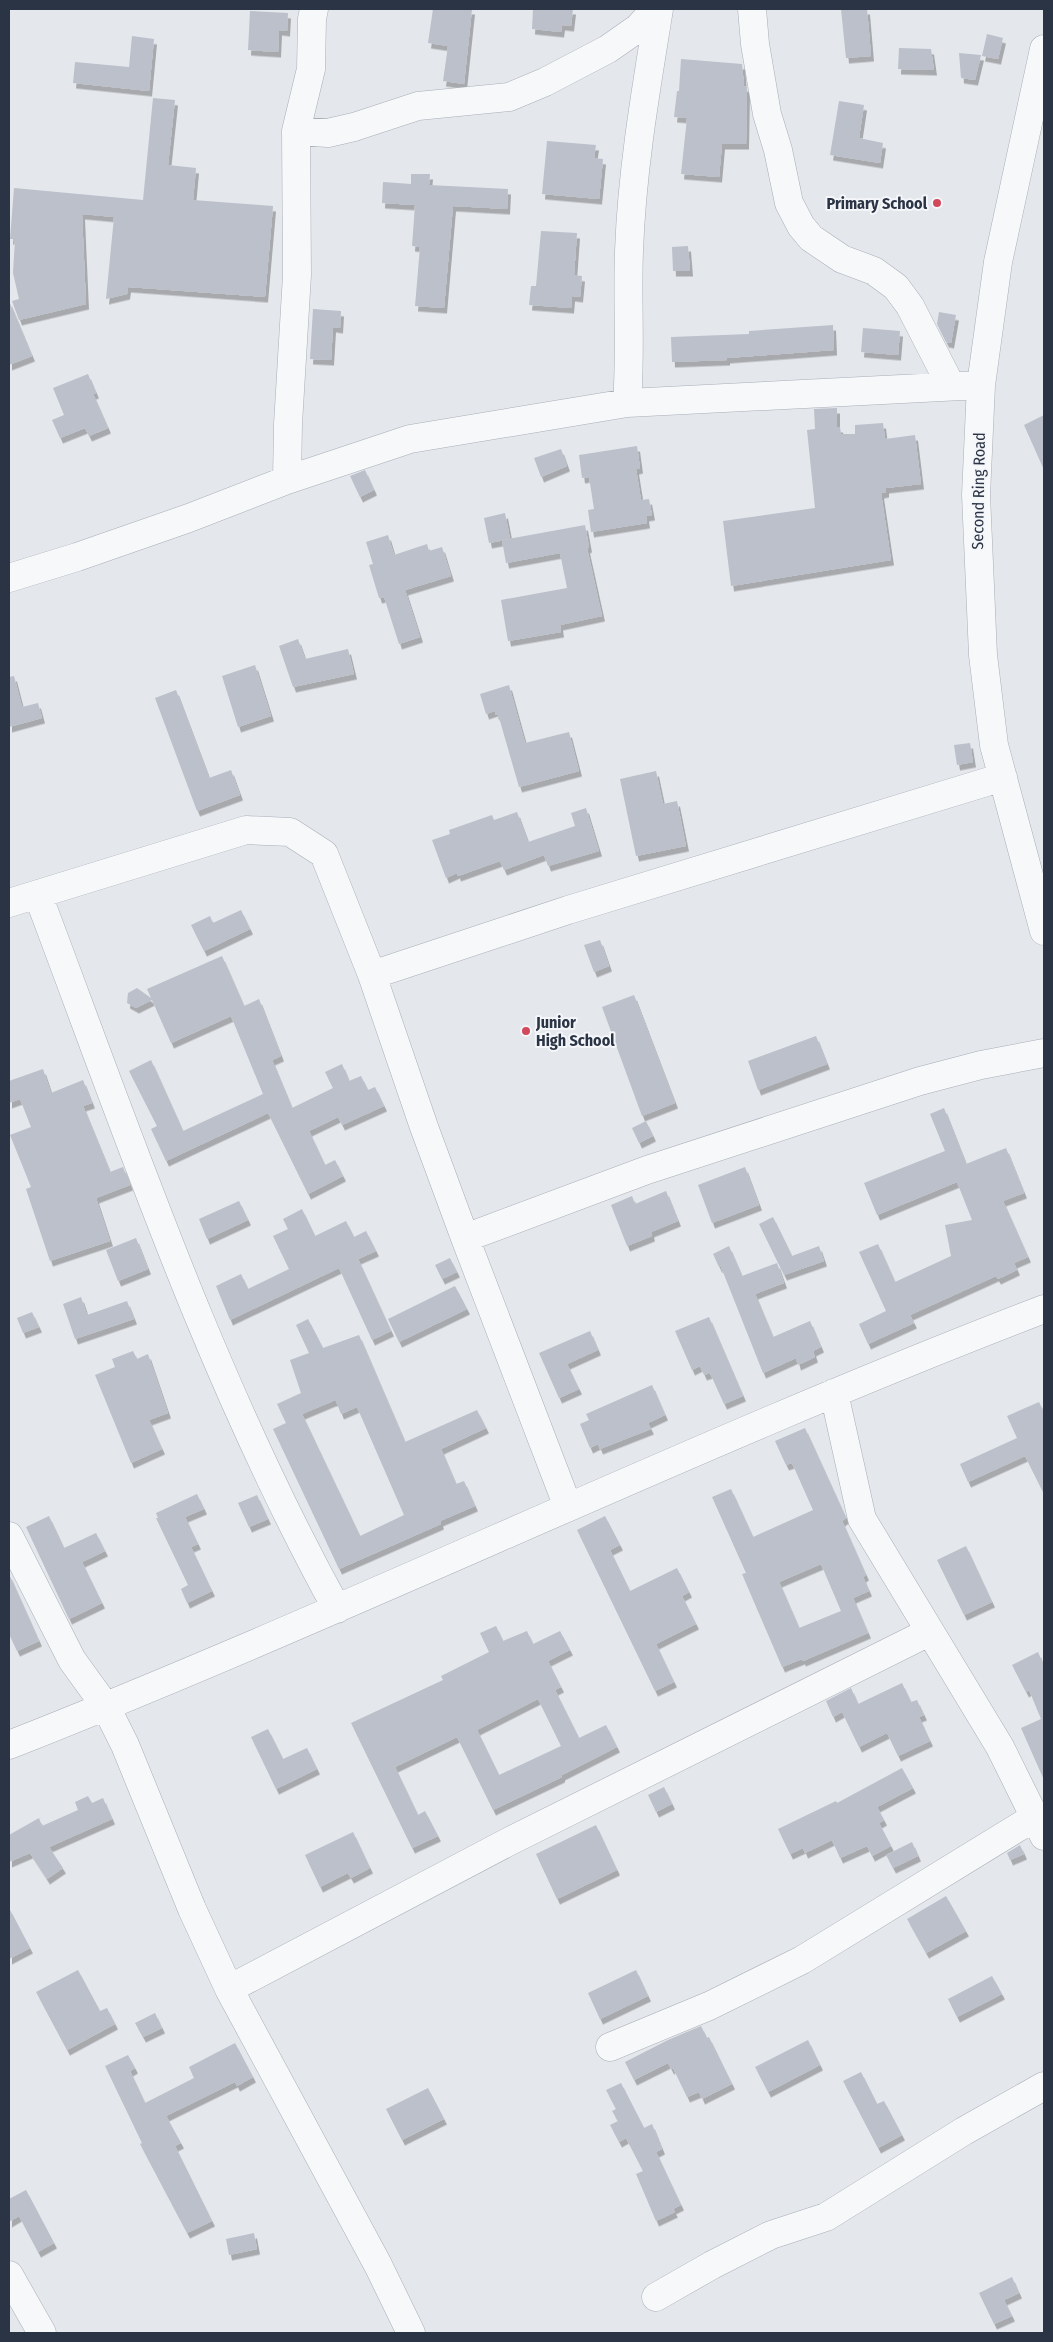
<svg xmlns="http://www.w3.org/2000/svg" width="1053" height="2342" font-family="'Fira Sans Condensed',sans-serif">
<defs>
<filter id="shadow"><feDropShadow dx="3" dy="5.5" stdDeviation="0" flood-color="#0004"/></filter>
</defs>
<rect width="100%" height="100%" fill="#e4e7ec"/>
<path fill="#bbc0ca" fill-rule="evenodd" filter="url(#shadow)" d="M433,9H472L464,84L443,81L448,46L428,43Z
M533,9H573L571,26L562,25L561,32L532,29Z
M841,9H867L871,56L846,58Z
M250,11L288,13L287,31L279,30L278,52L248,50Z
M987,34L1003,38L998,59L982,56Z
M132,36L154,39L149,91L73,83L75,62L129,67Z
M899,48L931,49L934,70L898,69Z
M959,53L981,55L975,80L961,78Z
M681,59L742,64L744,86L747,87L746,144H722L719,177L681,174L687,118L674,117L677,91H679Z
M153,98L175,100L168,165L196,168L193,200L273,206L265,297L128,287L127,294L106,299L114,217L82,214L86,304L19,320L12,301L19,299L13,273L15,239H10L14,188L143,200Z
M839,101L864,105L859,138L883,143L880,163L830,155Z
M547,141L596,145L594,158L603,159L599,199L542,194Z
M411,174H430L429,185L508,189L507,209L453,206L444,308L415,306L420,247L412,246L415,205L382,203L383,182L411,184Z
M541,231L577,233L574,275L582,276L580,297L572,296L571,308L529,305L531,286H536Z
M688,246L690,271H673L672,247Z
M9,301L32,356L9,365Z
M313,309L341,311L340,328L333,327L331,360L310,359Z
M939,312L956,315L951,343L946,342L937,324Z
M833,325L834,350L727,358V360L672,362L671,337L749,334V331Z
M863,328L900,331L898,355L861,352Z
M88,374L96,393L93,394L108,428L89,436L85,428L60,438L52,420L64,415L53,388Z
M837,408V427H840L841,434H855V425L883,423L885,439L915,435L921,484L886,488V492L881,493L891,560L731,586L723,521L815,508L807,430L815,429L814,409Z
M1044,415V470L1024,425Z
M637,446L640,468L636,469L641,500L649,499L652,515L646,516L647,523L591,532L588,510L594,509L589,477L582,478L579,455Z
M561,449L567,466L541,477L534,458Z
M365,470L374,490L360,497L350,476Z
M505,513L510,539L489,543L484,518Z
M585,525L589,547L587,548L602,616L560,625L561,632L508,641L501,600L567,588L560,553L506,563L502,540Z
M388,535L394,555L427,544L429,551L442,547L451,576L405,590L420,637L399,644L384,597L379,598L369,565L373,564L366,542Z
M298,639L305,659L348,649L354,674L293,687L279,646Z
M255,665L271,716L238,727L222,676Z
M14,676L22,707L38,703L42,718L9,727V677Z
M509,685L525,743L569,732L579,771L519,787L498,714L496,715L495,711L486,714L480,694Z
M176,690L209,778L231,770L240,795L197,811L155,698Z
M970,743L973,762L957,765L954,745Z
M656,771L663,804L677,801L686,846L636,856L620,779Z
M586,808L599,851L548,866L544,855L504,870L500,861L458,876L457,873L446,878L432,840L450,834L449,830L492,815L494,820L517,812L528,842L575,826L571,813Z
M241,910L250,929L204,951L191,925L210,916L213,923Z
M600,940L609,966L594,972L584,945Z
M222,956L244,1006L259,999L281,1056L272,1060L292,1108L333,1088L325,1072L342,1064L349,1081L361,1076L368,1090L375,1087L384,1106L342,1125L338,1117L309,1131L325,1165L335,1160L343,1176L308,1194L268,1113L166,1161L151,1129L157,1126L129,1071L151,1060L183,1131L263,1094L231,1016L171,1043L152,1000L136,1008L127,1003L128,993L137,988L151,998L147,989Z
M634,995L675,1103L642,1116L602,1007Z
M816,1036L827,1064L758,1090L748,1061Z
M43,1069L51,1093L83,1080L92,1103L83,1106L110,1172L123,1167L130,1185L96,1198L110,1241L50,1261L26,1189L31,1187L10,1135L31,1127L20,1099L9,1103V1081Z
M944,1108L966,1164L1006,1148L1024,1193L1003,1201L1028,1257L1014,1263L1017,1270L998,1279L996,1276L910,1315L914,1323L868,1344L859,1324L886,1311L859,1252L878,1244L895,1282L951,1256L945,1225L972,1220L957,1182L877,1215L864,1183L945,1151L930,1114Z
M646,1121L653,1136L639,1143L632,1128Z
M745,1167L759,1205L712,1223L698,1185Z
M666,1191L678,1221L651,1232L652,1236L627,1246L611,1205L632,1196L635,1204Z
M239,1201L248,1220L207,1239L199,1219Z
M302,1209L315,1236L346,1221L354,1237L366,1231L376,1251L358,1259L391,1331L372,1340L339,1268L230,1320L216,1286L241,1274L248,1289L289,1269L273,1236L288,1229L283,1219Z
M773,1217L792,1256L819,1246L824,1261L784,1275L759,1224Z
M136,1238L148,1269L118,1281L106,1250Z
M729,1246L742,1276L777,1263L784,1283L755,1294L773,1337L810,1321L821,1347L813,1351L815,1357L798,1365L796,1358L763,1373L721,1267H719L713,1254Z
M450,1258L457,1272L442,1279L435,1265Z
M455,1286L467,1309L399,1342L388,1319Z
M81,1297L87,1315L127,1301L134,1319L75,1339L63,1304Z
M32,1312L39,1327L23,1333L17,1318Z
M709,1317L743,1396L724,1404L710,1373L704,1375L700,1366L692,1370L675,1331Z
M308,1319L323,1348L359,1335L405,1442L477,1410L486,1428L441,1449L456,1484L464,1481L475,1506L440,1521L441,1524L339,1569L273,1429L286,1423L277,1404L301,1393L290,1360L309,1353L296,1325ZM333,1401H336L341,1414L357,1407L404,1515L360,1536L302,1414Z
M590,1331L598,1350L567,1364L579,1389L559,1398L539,1353Z
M133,1351L137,1359L148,1354L168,1413L149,1420L162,1449L131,1463L95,1375L115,1367L112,1359Z
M652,1385L665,1415L648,1423L651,1429L600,1449L598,1444L590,1448L580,1424L589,1420L586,1414Z
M1039,1402L1044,1412V1494L1025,1456L968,1482L960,1464L1017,1438L1007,1416Z
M805,1428L846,1518L842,1521L866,1575L863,1577L869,1591L853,1598L868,1633L803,1661L802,1659L782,1667L742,1574L746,1573L712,1497L731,1489L753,1537L813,1510L792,1463L786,1465L775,1441ZM821,1564L841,1611L799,1628L779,1582Z
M197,1494L204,1509L185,1517L198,1544L191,1547L212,1591L187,1603L181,1589L188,1585L156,1518H158L156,1513Z
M257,1495L268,1519L249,1527L238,1503Z
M49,1516L64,1548L96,1533L105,1551L82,1562L102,1603L69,1619L26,1527Z
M605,1516L620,1545L610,1550L630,1591L677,1568L689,1592L682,1596L696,1624L656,1644L674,1682L655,1691L577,1530Z
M966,1546L992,1602L964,1615L937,1560Z
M9,1574L39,1641L17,1651L9,1634Z
M496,1626L503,1641L527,1631L533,1644L560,1631L570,1650L548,1661L561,1687L555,1690L579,1738L606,1725L617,1747L562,1775V1777L493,1810L457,1737L395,1767L418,1815L425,1811L438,1836L412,1848L351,1723L443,1680L441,1676L489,1652L480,1633ZM538,1699L561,1746L499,1775L477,1730Z
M1038,1652L1044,1666V1780L1021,1728L1041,1719L1029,1690L1026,1692L1012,1665Z
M902,1683L911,1702L917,1700L924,1715L919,1717L930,1741L898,1756L887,1733L859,1747L842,1712L833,1717L826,1701L851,1688L858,1704Z
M268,1729L283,1759L307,1748L317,1769L276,1789L251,1737Z
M902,1768L913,1788L877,1807L884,1820L879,1823L891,1846L872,1856L867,1846L840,1858L832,1840L805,1853L803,1848L790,1854L778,1829L836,1801L837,1803Z
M664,1787L672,1804L656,1812L648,1795Z
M88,1796L92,1803L103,1798L112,1819L49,1847L63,1868L47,1879L30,1853L9,1862V1835L39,1818L42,1826L78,1810L75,1802Z
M596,1825L617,1870L557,1899L536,1854Z
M353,1832L370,1868L351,1878L348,1873L320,1887L305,1855Z
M912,1842L918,1856L893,1868L886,1855Z
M1020,1845L1024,1854L1010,1860L1007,1853Z
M946,1896L966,1931L926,1953L907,1919Z
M9,1908L30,1948L9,1959Z
M78,1970L100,2011L107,2008L115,2024L67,2050L36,1992Z
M636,1970L648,1996L600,2019L588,1993Z
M992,1976L1002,1994L957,2017L948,1999Z
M155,2013L162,2028L143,2037L135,2023Z
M701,2026L707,2038L709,2037L732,2084L702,2099L699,2092L687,2097L673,2068L671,2069L668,2063L634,2080L625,2062L668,2040Z
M808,2040L820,2065L768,2092L755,2067Z
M235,2043L253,2077L237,2086L235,2082L166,2116L181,2143L175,2146L212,2221L187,2233L140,2144L142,2143L105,2066L128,2055L135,2068L130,2071L145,2103L194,2078L189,2067Z
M861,2072L877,2104L884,2101L902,2135L878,2148L843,2081Z
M621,2083L644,2128L652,2124L662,2149L656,2152L681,2205L673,2209L675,2212L656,2221L636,2174L643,2171L626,2138L619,2142L610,2125L618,2121L612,2111L616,2109L606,2090Z
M428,2088L444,2119L402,2140L386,2109Z
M26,2190L54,2243L38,2252L19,2216L9,2222V2199Z
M254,2233L257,2249L229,2255L226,2239Z
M1012,2277L1019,2293L1004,2300L1012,2316L994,2324L979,2293Z"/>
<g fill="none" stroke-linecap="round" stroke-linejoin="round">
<defs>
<path id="minor" d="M752,9L755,44L767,114L778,150L789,203L801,226L811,238L842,259L874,271L896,287L910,306L951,386
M1044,49L998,262L981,385L976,495L983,655L994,745L1044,931
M296,131L328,133L354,127L418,106L509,97L545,82L608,49L638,28L655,9
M627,403C631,352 627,301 629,251C632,169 646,89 659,9
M287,480L288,424L297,275L296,131L311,69L312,19L314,9
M9,578L77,557L189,518L287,480L410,439L627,403L981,385
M38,895C129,1137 212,1382 337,1609
M9,903L246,830L290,832L324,854L372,975L424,1127L465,1238L568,1507
M372,975L568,910L1003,777
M465,1238L647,1170L920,1081L981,1065L1044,1053
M834,1393L862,1519L1000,1747L1044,1836
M9,1536L72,1660L106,1707L125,1745L192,1909L229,1989L378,2265L411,2333
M9,1745C357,1608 694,1443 1044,1309
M229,1989L510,1841L929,1632
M610,2047L709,2006L802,1960L1035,1817
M9,2275L42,2333
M656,2297L712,2265L771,2235L826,2217L964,2131L1044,2086"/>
</defs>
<use href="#minor" stroke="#a9aeb7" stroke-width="29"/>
<use href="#minor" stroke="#f7f8fa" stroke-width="28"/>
</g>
<g fill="#d1495b" stroke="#f4f6f9" stroke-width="2">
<circle cx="937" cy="203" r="5"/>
<circle cx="526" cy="1031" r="5"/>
</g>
<g text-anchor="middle" stroke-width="4" stroke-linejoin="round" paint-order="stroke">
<g font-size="16" font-weight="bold" fill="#2b3445" stroke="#f4f6f9" text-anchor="end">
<text x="927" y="209">Primary School</text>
<text x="536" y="1028" text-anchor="start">Junior<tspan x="536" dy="18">High School</tspan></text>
</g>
<g font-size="16" fill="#2b3445" stroke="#f4f6f9">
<text transform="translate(978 491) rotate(-89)" y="6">Second Ring Road</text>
</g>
</g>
<rect width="1053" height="2342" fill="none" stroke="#2b3445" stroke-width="20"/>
</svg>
